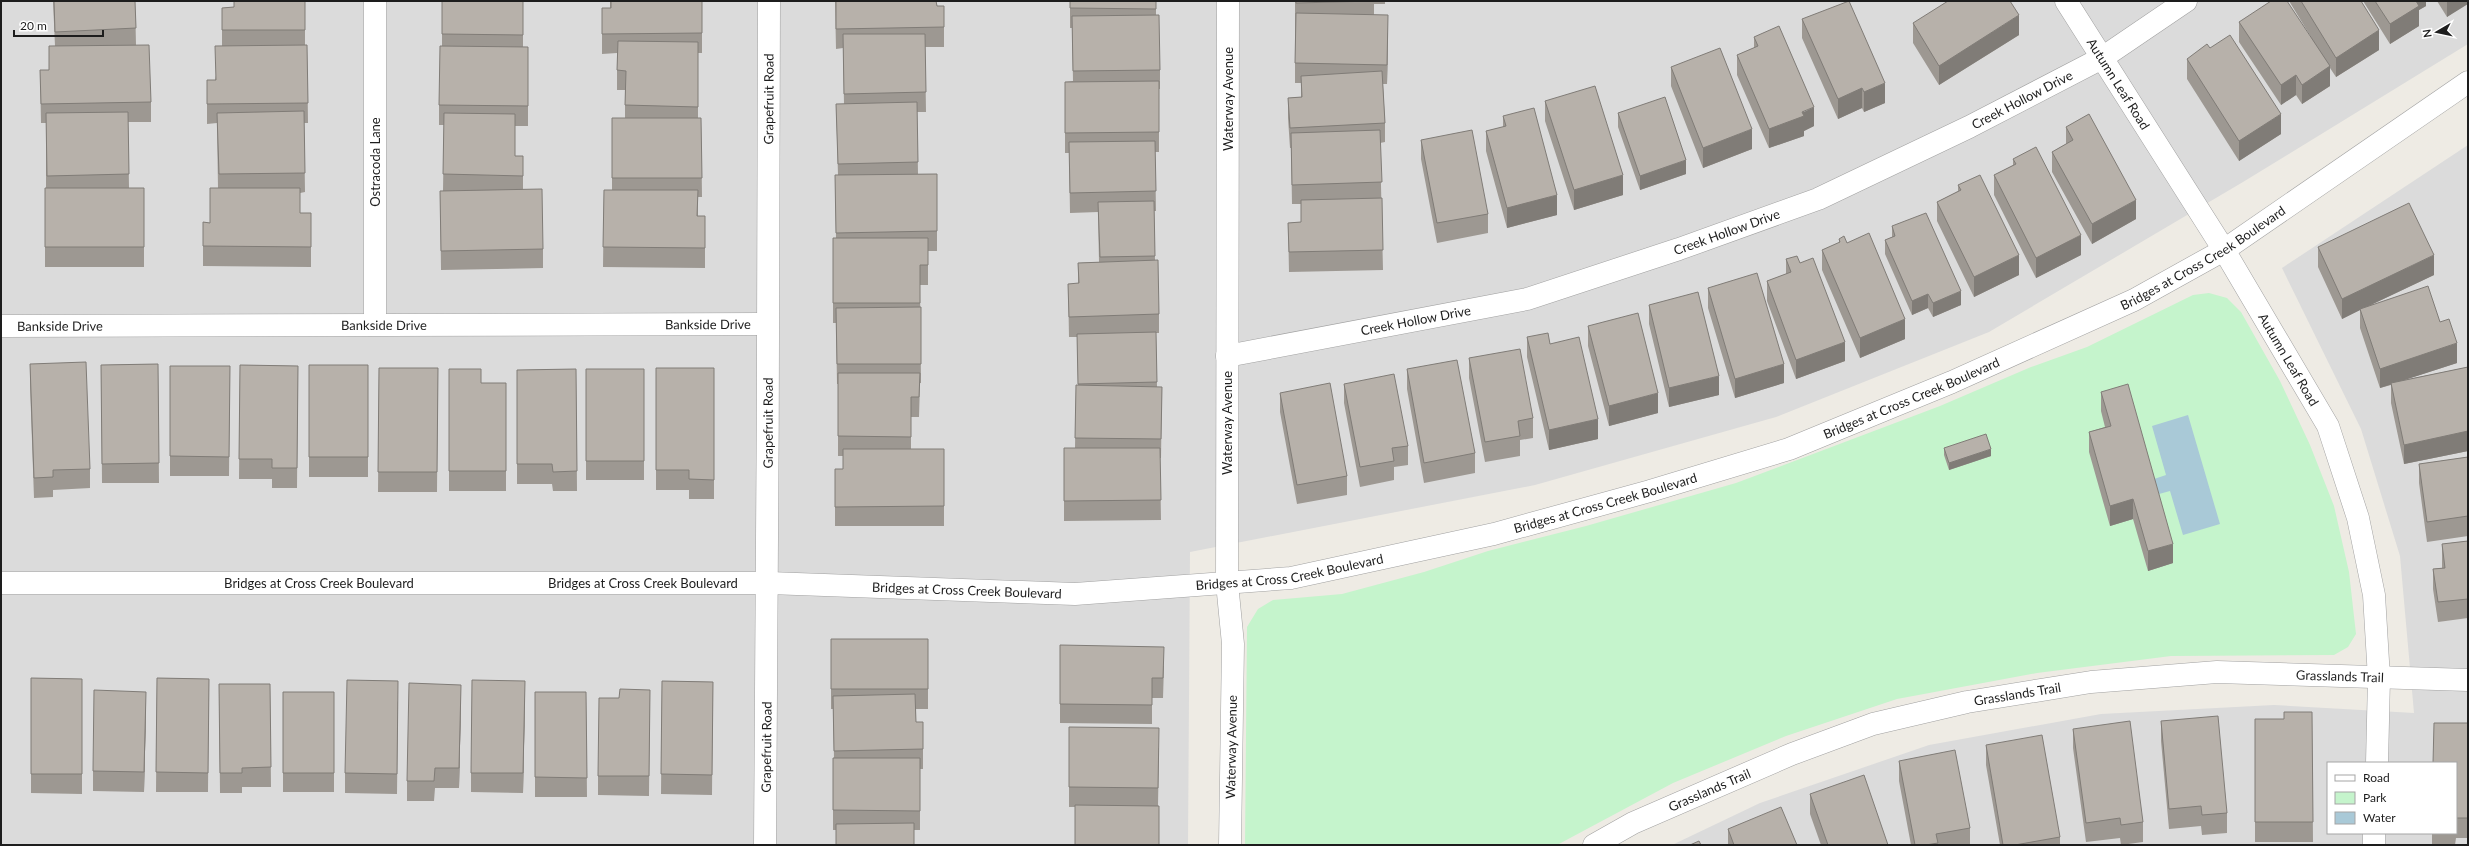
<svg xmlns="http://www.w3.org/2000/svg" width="2469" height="846" font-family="Lato,sans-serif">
<rect width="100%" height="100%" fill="#eeebe4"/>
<path fill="#dbdbdb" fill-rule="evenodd" d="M1,1H2468V44L2243,182L1989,332L1776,417L1535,485L1190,552L1188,845H1Z
M2468,145V845H1672L1760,803L1929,745L2101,714L2274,705L2414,713L2400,556L2361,429L2282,268ZM2328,763H2456V833H2328Z"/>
<path fill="#c5f4cc" d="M2209,293L2227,298L2241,312L2280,381L2310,445L2334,506L2349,572L2356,634L2348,647L2334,655L2171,656L2037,673L1897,699L1786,736L1673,783L1557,845H1245L1247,627L1258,609L1273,600L1342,594L1424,572L1488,551L1586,526L1736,483L1940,406L2031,367L2087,347L2193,295Z"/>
<path fill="#a9c9d7" d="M2188,415L2220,524L2183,535L2170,491L2159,494L2154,479L2166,475L2152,426Z"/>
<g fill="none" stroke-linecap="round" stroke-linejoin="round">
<defs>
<g id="street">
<path d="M1228,1L1227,583L1233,644L1230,845"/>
<path id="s1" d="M2066,1L2224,250L2328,426L2358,518L2374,595L2379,678L2377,763"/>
<path d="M375,324V1"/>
<path id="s2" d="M1,326L767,324"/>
<path id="s3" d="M1227,356L1527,299L1679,249L1818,199L1969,127L2102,58L2186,1"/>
<path id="s4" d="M1,583H769L1075,594L1291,578L1494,534L1650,491L1789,449L1952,382L2134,300L2224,250L2468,82"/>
<path id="s5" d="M765,845C769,564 767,282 769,1"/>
<path id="s6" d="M1594,845L1633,823L1792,754L1873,724L1967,702L2091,682L2217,672L2468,680"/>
<path d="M2374,845V833"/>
</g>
</defs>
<use href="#street" stroke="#a1a1a1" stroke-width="23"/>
<use href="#street" stroke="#fff" stroke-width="22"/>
</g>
<path fill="#9d9892" d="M53,1H135L136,45L151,102V122H128L129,188H144V267H45V188H46V123H41L40,70H49L55,46Z
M305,1V45H307L308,123H304L305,192L300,193V213H311V267L203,266V222L210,223L218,188L217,123L207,124V80H215L222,46V8L234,7Z
M442,1H523V47H528V126H515V156H523V189L543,249V268L441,270L440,191H443L444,125H439V105L442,46Z
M610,1H702V53H698V118H701L702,197H698V216H705V268L603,267L604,190H612V118H625V90H617V53L602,54V8H610Z
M835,1H936L937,6H944V47H925L926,112H917L918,174H937V251H928V285H920L921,383H920L919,417H911V449H944V526H835V469H843V456H838V384H837L836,323H833V238H836L835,175H838L836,104H844L843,48L836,49Z
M1070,1H1156V15L1160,70V89H1159V152H1155L1156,211H1154L1155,260L1159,314V333H1156L1157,387H1162L1161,458H1160L1161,520L1064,521V448H1075L1076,385H1078L1077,337H1069L1068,284H1078V263L1099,262L1098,212L1070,213L1069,153H1065V82L1073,81L1072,28H1070Z
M1295,1H1385V4H1374V15L1388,34L1387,84H1383L1385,123V142L1380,143L1383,270L1289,272L1288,223L1301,222V204H1292L1291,148H1290L1288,118V98L1301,97V83H1295Z
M2289,1H2361L2379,50L2336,77L2330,68V86L2302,104L2296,95L2281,105L2239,42V22L2311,37Z
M2363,1H2426V6L2419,10V26L2390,44Z
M2437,1H2468L2447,17Z
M1802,19L1885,103L1864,112L1862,108L1838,119L1802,38Z
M1913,23L2019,35L1939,85L1913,43Z
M1754,37L1814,126L1804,131V136L1769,148L1737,75V55L1754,48Z
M2210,48L2281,134L2239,161L2187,79V59Z
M1671,67L1752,149L1703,168L1671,86Z
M1545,101L1623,195L1574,210L1545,121Z
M1618,113L1686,174L1640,190L1618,127Z
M1503,116L1557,215L1507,228L1486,151V131L1503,127Z
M2066,127L2136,219L2092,244L2052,172V152L2066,144Z
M1421,140L1488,214V233L1437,243L1421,159Z
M2013,159L2081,255L2036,278L1994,195V175L2013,165Z
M1958,185L2019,275L1974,297L1937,221V202L1958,191Z
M1892,226L1961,305L1933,317L1928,308L1912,315L1885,254V240L1892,237Z
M1839,239L1847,243L1905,339L1860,358L1822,270V250L1839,243Z
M2318,247L2434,275L2373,304L2440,322L2457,363L2404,380L2468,367V451L2404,464L2391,403V385L2380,388L2360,328V310L2342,319L2318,267Z
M1786,259L1800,263L1845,361L1796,379L1767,301V281L1786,274Z
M1708,288L1784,383L1735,398L1708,308Z
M1649,305L1719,395L1669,407L1649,324Z
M1588,326L1658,413L1609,426L1588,346Z
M1527,337L1550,344L1598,439L1549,450L1527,357Z
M1469,358L1533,418V438L1520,440V456L1485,462L1469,378Z
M30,364L90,469V488L53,490V497L34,498L30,384Z
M158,364L159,483H102L101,365Z
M240,365L298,366L297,488H272V479H239Z
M309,365H368V477H309Z
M170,366H230L229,476H170Z
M379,368H438L437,492H378Z
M656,368H714V499H689V490H656Z
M449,369L481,383H506V491H449Z
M576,369L577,491H553L552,484H517V370Z
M586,369H644V480H586Z
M1407,369L1475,453V473L1424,483L1407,389Z
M1344,384L1408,446V465L1394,467V480L1360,487L1344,403Z
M2101,392L2173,563L2148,571L2133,519L2110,526L2089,452V432L2105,427L2101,411Z
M1280,393L1347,476V495L1297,504L1280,412Z
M1944,448L1991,456L1949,470L1944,455Z
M2468,457V536L2427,542L2419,483V464Z
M2468,541V618L2438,622L2433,589V569L2442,568V544Z
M831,639H928V709H916V722H923V769H920V830H833V758H834L833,709H831Z
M1060,645L1164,666L1163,698H1152V724L1060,723Z
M31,678L82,679V794L31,793Z
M157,678L209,679L208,792H156Z
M662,681L713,682L712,795L661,794Z
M219,684H270L271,787H242V793H220Z
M650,690L649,796L598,795V776L619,698Z
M283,692H334V792H283Z
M535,692H586L587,797H535Z
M525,700L523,793L471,792V773Z
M398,701L397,794L345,793V773Z
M461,704L459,788H435L434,801H407V781Z
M146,711L144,792L93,791V771Z
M2312,712L2313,842H2255V719H2284Z
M2161,721L2227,813V833L2202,835L2201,826L2169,829L2161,741Z
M2468,723V838H2456L2455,845H2432V833H2456V763Z
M1069,727L1159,748L1158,806L1069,807Z
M2073,729L2143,822V842L2121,845L2120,838L2086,842L2073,748Z
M1986,745L2060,837V845H2000L1986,765Z
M1899,761L1970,828V845H1911L1899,781Z
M1810,794L1888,845H1821L1810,814Z
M1728,829L1797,845H1728Z"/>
<path fill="#807c77" d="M2412,1H2426V6L2419,10V26L2390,44V24Z
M2447,1H2468V4L2447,17Z
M1388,15V34L1387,84V65Z
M2019,15V35L1939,85V66Z
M2379,30V50L2336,77V58Z
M2330,66V86L2302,104V85Z
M2296,75V95L2281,105V85Z
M1885,83V103L1864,112V92Z
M1862,88V108L1838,119V99Z
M1814,107V126L1804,131V136L1769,148V129Z
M2281,114V134L2239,161V141Z
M1752,129V149L1703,168V148Z
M1686,160V174L1640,190V176Z
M1623,175V195L1574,210V190Z
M1557,195V215L1507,228V208Z
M2136,200V219L2092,244V224Z
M2081,235V255L2036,278V258Z
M2019,255V275L1974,297V277Z
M2434,255V275L2360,310V309V310L2342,319V299Z
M1961,291V305L1933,317V303Z
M1928,294V308L1912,315V301Z
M1905,319V339L1860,358V338Z
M1845,342V361L1796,379V360Z
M2457,343V363L2380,388V369Z
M1784,364V383L1735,398V379Z
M1719,376V395L1669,407V388Z
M1658,393V413L1609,426V406Z
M1598,419V439L1549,450V430Z
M2468,431V451L2404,464V445Z
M1991,449V456L1949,470V463Z
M2133,499V519L2110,526V506Z
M2173,544V563L2148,571V551Z
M525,681V700L523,793V773Z
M461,685V704L459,788V768Z
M146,692V711L144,792V772Z"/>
<path fill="#b7b1aa" stroke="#807c77" d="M54,1H135L136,28L55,32Z
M234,1H305V30H222V8L234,7Z
M442,1H523V35L442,34Z
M611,1H702V33L602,34V8H611Z
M836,1H936L937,6H944V27L836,29Z
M1070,1H1156V9L1070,8Z
M1296,1H1374L1296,3Z
M1849,1L1885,83L1864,92L1862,88L1838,99L1802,19Z
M1948,1H2010L2019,15L1939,66L1913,23Z
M2271,1H2287L2330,66L2302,85L2296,75L2281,85L2239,22Z
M2301,1H2361L2379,30L2336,58Z
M2375,1H2416L2419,6L2390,24Z
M1296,13L1388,15L1387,65L1295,63Z
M1159,15L1160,70L1073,71L1072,16Z
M1779,26L1814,107L1802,112L1804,116L1769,129L1737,55L1758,46L1754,37Z
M843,34H925L926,92L844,94Z
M2230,35L2281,114L2239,141L2187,59L2207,44L2210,48Z
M618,41L698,42V107L625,105L626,71L617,70Z
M149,45L151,102L41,104L40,70H49V46Z
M307,45L308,103L207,104V80H216L215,46Z
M440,46L528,47V106L439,105Z
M1720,48L1752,129L1703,148L1671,67Z
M1382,71L1385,123L1290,128L1288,98L1302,97L1301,76Z
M1159,81V132L1065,133V82Z
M1595,86L1623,175L1574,190L1545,101Z
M1665,97L1686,160L1640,176L1618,113Z
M917,102L918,162L838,164L836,104Z
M1534,108L1557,195L1507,208L1486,131L1506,126L1503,116Z
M304,111L305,173L219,174L217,113Z
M128,112L129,174L47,176L46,113Z
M444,113L515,114V156H523V176L443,174Z
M2089,114L2136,200L2092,224L2052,152L2073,140L2066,127Z
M612,118H701L702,178H612Z
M1380,130L1382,182L1292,185L1291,133Z
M1472,130L1488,214L1437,223L1421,140Z
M1155,141L1156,191L1070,193L1069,142Z
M2036,147L2081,235L2036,258L1994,175L2016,164L2013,159Z
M937,174V231L836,233L835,175Z
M1980,175L2019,255L1974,277L1937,202L1961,190L1958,185Z
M45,188H144V247H45Z
M210,188H300V213H311V247L203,246V222L210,223Z
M542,189L543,249L441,251L440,191Z
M604,190H698L697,216H705V248L603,247Z
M1382,198L1383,250L1289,252L1288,223L1301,222V200Z
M1154,201L1155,256L1100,257L1098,202Z
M2409,203L2434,255L2342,299L2318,247Z
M1926,213L1961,291L1933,303L1928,294L1912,301L1885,240L1895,236L1892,226Z
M1869,233L1905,319L1860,338L1822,250L1840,242L1839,239L1844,236L1847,243Z
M833,238H928V265H920V303H833Z
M1797,256L1800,263L1813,258L1845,342L1796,360L1767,281L1791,272L1786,259Z
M1158,260L1159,314L1069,317L1068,284L1079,283L1078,263Z
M1757,273L1784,364L1735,379L1708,288Z
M2428,286L2440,322L2449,319L2457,343L2380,369L2360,309Z
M1698,292L1719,376L1669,388L1649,305Z
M921,307V364H837L836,308Z
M1638,313L1658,393L1609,406L1588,326Z
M1156,332L1157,382L1078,384L1077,334Z
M1548,333L1550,344L1579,337L1598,419L1549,430L1527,337Z
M1520,349L1533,418L1518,421L1520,436L1485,442L1469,358Z
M1457,360L1475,453L1424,463L1407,369Z
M86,362L90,469L53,470V477L34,478L30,364Z
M158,364L159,463L102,464L101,365Z
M240,365L298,366L297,468H272V459H239Z
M309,365H368V457H309Z
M170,366H230L229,457L170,456Z
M2468,367V431L2404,445L2391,383Z
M379,368H438L437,472H378Z
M656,368H714V480L689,479V470H656Z
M449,369H481V383H506V471H449Z
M576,369L577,471L553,472L552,464H517V370Z
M586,369H644V461H586Z
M838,373H920L919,397H911V437L838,436Z
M1394,374L1408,446L1392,448L1394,461L1360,467L1344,384Z
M1330,383L1347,476L1297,485L1280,393Z
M2128,384L2173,544L2148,551L2133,499L2110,506L2089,432L2111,426L2101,392Z
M1076,385L1162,387L1161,439L1075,438Z
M1986,434L1991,449L1949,463L1944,448Z
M1064,448H1160L1161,500L1064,501Z
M843,449H944V506L835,507V469H843Z
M2468,457V516L2427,522L2419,464Z
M2468,541V599L2438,602L2433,569L2445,568L2442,544Z
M831,639H928V689H831Z
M1060,645L1164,647L1163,678H1152V705L1060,704Z
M31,678L82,679V774H31Z
M157,678L209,679L208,773L156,772Z
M347,680L398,681L397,774L345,773Z
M472,680L525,681L523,773H471Z
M662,681L713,682L712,775L661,774Z
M409,683L461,685L459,768H435L434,781H407Z
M219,684H270L271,767L242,768V773H220Z
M620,689L650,690L649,776H598L599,698H619Z
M94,690L146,692L144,772L93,771Z
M283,692H334V773H283Z
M535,692H586L587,778L535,777Z
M915,694L916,722H923V749L834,751L833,696Z
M2284,712H2312L2313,822H2255V719H2284Z
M2218,716L2227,813L2202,815L2201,806L2169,809L2161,721Z
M2130,721L2143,822L2121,825L2120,818L2086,823L2073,729Z
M2434,723H2468V818H2456V763H2433Z
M1069,727L1159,728L1158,788L1069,787Z
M2042,735L2060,837L2015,845H2003L1986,745Z
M1955,750L1970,828L1936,834L1938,843L1926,845H1915L1899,761Z
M833,758H920V811L833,810Z
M1864,775L1888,845H1828L1810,794Z
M1075,805L1159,806V845H1075Z
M1781,807L1797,845H1734L1728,829Z
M914,823V845H836V824Z
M1699,841L1701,845H1690Z"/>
<g text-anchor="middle" stroke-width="3" stroke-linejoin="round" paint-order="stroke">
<g font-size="13" fill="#1d1d1d" stroke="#fff">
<text dy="5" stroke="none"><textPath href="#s1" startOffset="98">Autumn Leaf Road</textPath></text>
<text dy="5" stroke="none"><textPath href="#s5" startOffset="746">Grapefruit Road</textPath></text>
<text transform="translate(1228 99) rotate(-90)" y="5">Waterway Avenue</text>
<text dy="5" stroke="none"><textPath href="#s3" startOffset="840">Creek Hollow Drive</textPath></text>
<text transform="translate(375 162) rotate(-90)" y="5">Ostracoda Lane</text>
<text dy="5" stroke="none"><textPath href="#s3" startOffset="516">Creek Hollow Drive</textPath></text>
<text dy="5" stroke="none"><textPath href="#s4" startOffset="2262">Bridges at Cross Creek Boulevard</textPath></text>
<text dy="5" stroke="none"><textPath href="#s3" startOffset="192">Creek Hollow Drive</textPath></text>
<text dy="5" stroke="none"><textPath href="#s2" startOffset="383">Bankside Drive</textPath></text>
<text dy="5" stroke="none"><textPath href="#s2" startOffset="707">Bankside Drive</textPath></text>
<text dy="5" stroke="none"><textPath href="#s2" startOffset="59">Bankside Drive</textPath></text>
<text dy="5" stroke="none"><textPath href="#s1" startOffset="422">Autumn Leaf Road</textPath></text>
<text dy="5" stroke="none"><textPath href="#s4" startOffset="1938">Bridges at Cross Creek Boulevard</textPath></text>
<text dy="5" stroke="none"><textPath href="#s5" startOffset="422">Grapefruit Road</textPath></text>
<text transform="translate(1227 423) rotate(-90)" y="5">Waterway Avenue</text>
<text dy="5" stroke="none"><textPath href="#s4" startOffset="1614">Bridges at Cross Creek Boulevard</textPath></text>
<text dy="5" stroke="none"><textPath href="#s4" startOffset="1290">Bridges at Cross Creek Boulevard</textPath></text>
<text dy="5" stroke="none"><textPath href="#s4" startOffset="318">Bridges at Cross Creek Boulevard</textPath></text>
<text dy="5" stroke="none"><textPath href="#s4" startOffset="642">Bridges at Cross Creek Boulevard</textPath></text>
<text dy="5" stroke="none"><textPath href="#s4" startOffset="966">Bridges at Cross Creek Boulevard</textPath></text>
<text dy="5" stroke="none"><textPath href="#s6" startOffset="776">Grasslands Trail</textPath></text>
<text dy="5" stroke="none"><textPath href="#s6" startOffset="452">Grasslands Trail</textPath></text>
<text dy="5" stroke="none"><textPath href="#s5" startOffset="98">Grapefruit Road</textPath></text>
<text transform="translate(1231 747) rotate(-89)" y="5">Waterway Avenue</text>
<text dy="5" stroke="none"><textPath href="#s6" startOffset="128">Grasslands Trail</textPath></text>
</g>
</g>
<rect width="2469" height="846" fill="none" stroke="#1d1d1d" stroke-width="4"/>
<rect x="2327" y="762" width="130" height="72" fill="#ffffff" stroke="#a5a5a5"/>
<rect x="2335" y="775" width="20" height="6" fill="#ffffff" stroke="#a5a5a5"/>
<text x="2363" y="782" font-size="12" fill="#1d1d1d">Road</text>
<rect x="2335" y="792" width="20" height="12" fill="#c5f4cc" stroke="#a5a5a5"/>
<text x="2363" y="802" font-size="12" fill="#1d1d1d">Park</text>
<rect x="2335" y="812" width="20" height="12" fill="#a9c9d7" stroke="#a5a5a5"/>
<text x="2363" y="822" font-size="12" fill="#1d1d1d">Water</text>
<g transform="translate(2437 32) rotate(261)" stroke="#ffffff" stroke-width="3" paint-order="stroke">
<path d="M0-3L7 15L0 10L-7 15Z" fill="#1d1d1d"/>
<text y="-6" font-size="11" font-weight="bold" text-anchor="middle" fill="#1d1d1d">N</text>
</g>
<path d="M14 30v6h89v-6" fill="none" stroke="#1d1d1d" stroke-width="2"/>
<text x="20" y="30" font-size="12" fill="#1d1d1d" stroke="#ffffff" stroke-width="3" paint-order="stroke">20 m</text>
</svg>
